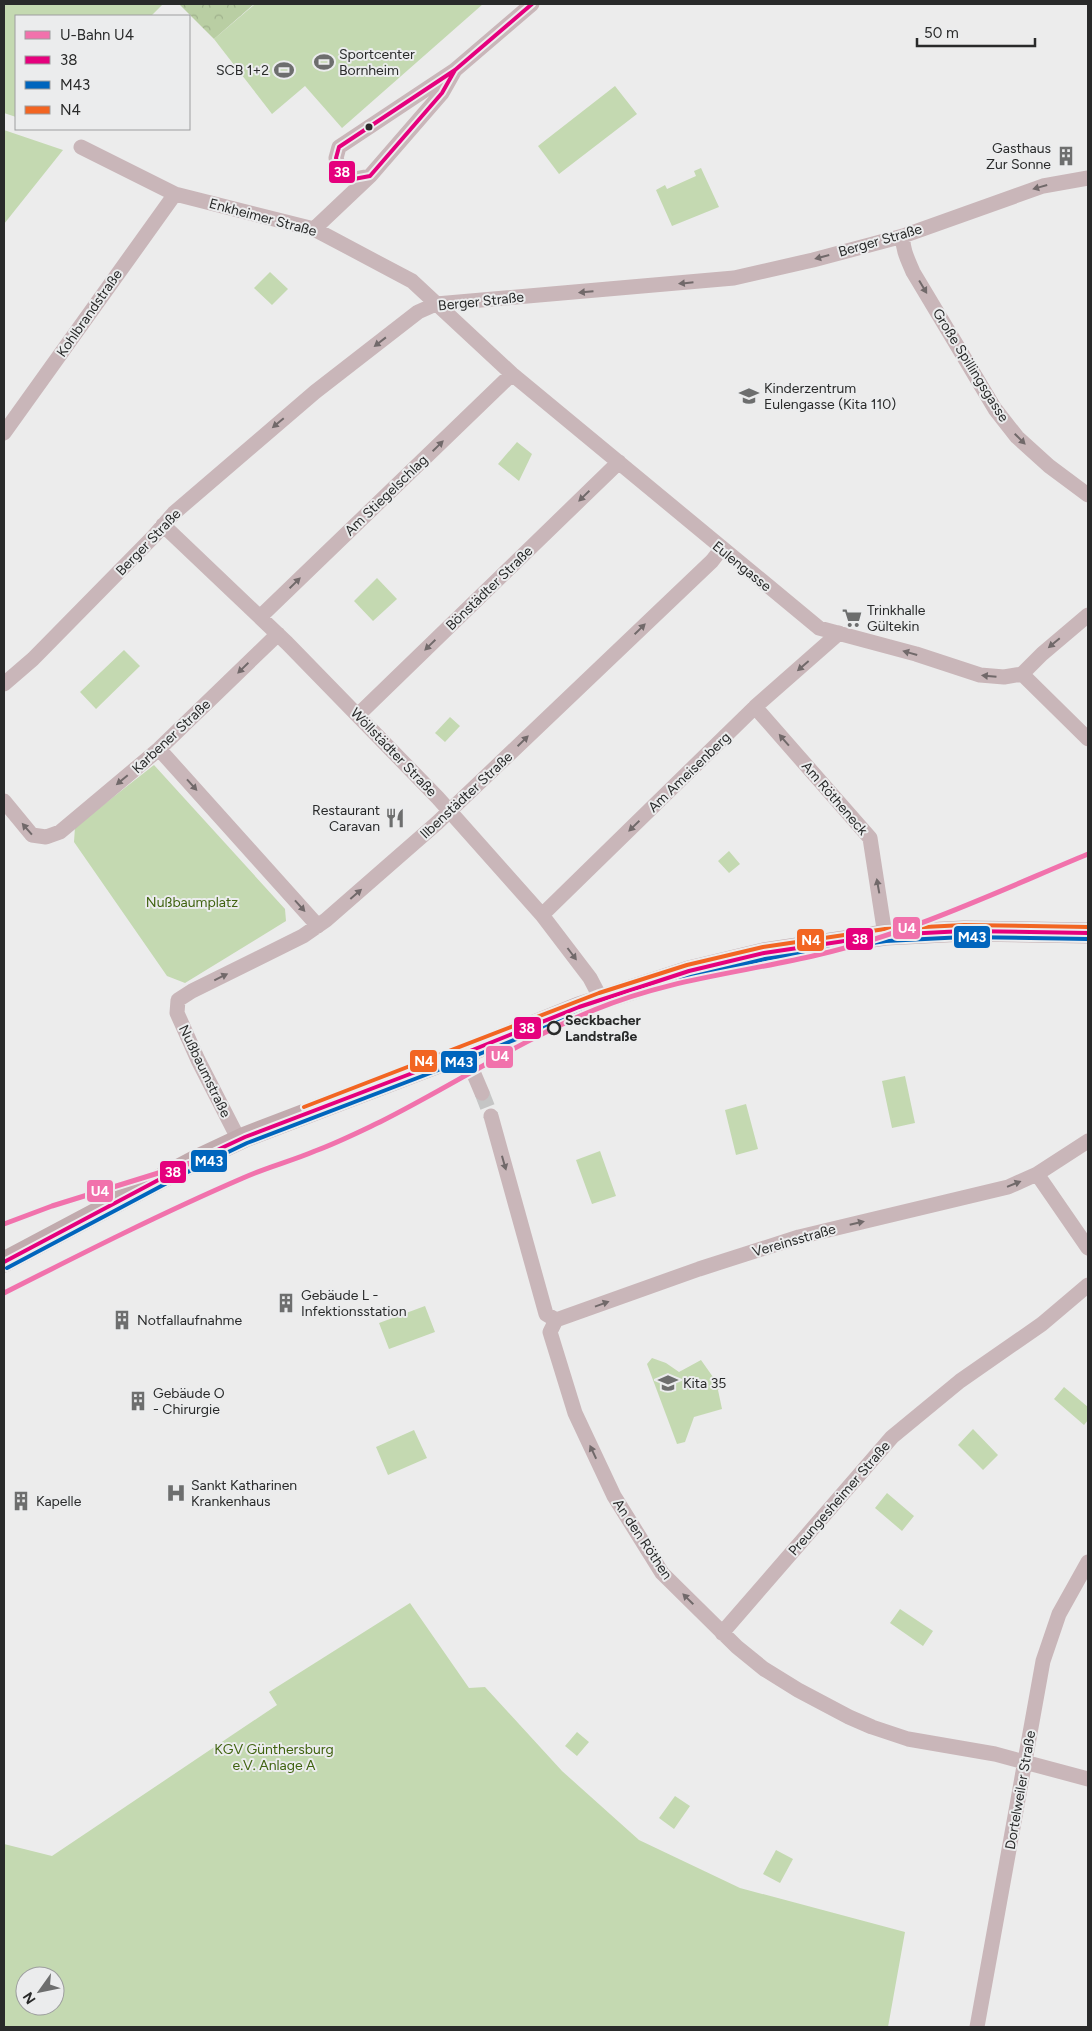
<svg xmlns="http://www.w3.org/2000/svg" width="1092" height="2031" font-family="Figtree,sans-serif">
<defs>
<pattern id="forest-crowns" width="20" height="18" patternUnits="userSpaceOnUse" patternTransform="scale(1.25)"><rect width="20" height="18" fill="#b9cea3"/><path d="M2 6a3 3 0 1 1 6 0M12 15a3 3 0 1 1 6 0" fill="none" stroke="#9fb18c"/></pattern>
</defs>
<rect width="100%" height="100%" fill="#ececec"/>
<path fill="#c4d9b1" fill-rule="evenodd" d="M4,4H163L151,16H16V117L4,113Z
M255,4H483L342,128L305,86L272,114L214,39Z
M615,86L637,114L559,174L538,146Z
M4,130L63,150L4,224Z
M701,168L719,207L672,226L656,190L665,185L667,189L696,176L694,171Z
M270,272L288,289L272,305L254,288Z
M517,442L532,454L519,481L498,464Z
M377,578L397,599L373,621L354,601Z
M124,650L140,666L96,709L80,692Z
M450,717L460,726L445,742L435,733Z
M154,765L285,909L286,921L185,983L167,976L74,842L75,827Z
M729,851L740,864L729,873L718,861Z
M905,1076L915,1123L892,1128L882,1081Z
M746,1104L758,1149L736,1155L725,1110Z
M600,1151L616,1196L592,1204L576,1160Z
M425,1306L435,1332L389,1349L379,1323Z
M652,1358L666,1363L679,1372L701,1360L713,1377L718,1379L721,1385L718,1390L722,1409L694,1417L685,1442L677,1444L647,1364Z
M1064,1387L1088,1407V1420L1084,1425L1054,1399Z
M973,1429L998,1455L983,1470L958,1445Z
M414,1430L427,1458L388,1475L376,1447Z
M887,1493L914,1516L902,1531L875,1508Z
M410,1603L469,1688L485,1687L562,1771L639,1840L740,1888L905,1932L888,2027H4V1844L52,1856L277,1705L269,1692ZM25,1976H55V2006H25Z
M900,1609L933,1631L923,1646L890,1623Z
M577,1732L589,1742L577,1756L565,1746Z
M675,1796L690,1806L674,1829L659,1818Z
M776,1850L793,1859L780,1883L763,1874Z"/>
<path fill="url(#forest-crowns)" d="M179,4H254L214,39Z"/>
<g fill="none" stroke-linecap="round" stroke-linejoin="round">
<path stroke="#c5c5c5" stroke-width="15" stroke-dasharray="15 8" stroke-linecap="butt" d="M482,1093L491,1116"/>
<path stroke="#c9b6b9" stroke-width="15" d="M81,147L175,194L314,229L412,281L512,374L819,628L916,654L980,675L1004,677L1022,674
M370,176L354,179L340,171L336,158L339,147L455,70L532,4
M314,229L370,176L442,93L455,70
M903,236C902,249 908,260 913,272L995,409L1017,437L1049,466L1088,495
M4,433L175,194
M163,525L287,643L438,798L542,915L590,978L601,999
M260,617L512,374
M1022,674L1088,739
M1022,674L1042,654L1088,615
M4,684L33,659L154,536L174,513L315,392L418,312L436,304L734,278L813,260L903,236L1043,186L1088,178
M755,707L870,838L885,935
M358,715L619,462
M159,749L318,926
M4,801L32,835L46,837L60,832L159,749L278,634
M542,915L755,707L839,633
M465,1053L482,1093
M491,1116L546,1314L556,1320
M239,1140L198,1060L177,1013L178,1000L192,991L303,936L326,920L437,823L712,561L722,548
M1088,1141L1037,1174L1088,1248
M556,1320L550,1332L575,1413L614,1496L662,1573L737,1647L764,1669L798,1690L849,1717L872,1727L908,1739L995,1754L1088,1779
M556,1320L699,1269L799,1237L1008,1187L1037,1174
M722,1633L892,1437L960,1381L1042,1324L1088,1285
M977,2027L1043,1661L1059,1614L1088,1562"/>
<path stroke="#c1abae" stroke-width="21" d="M4,1262L196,1160L245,1137L465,1053L579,1007L689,971L764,953L885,935L964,931L1088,933"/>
<defs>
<path id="bus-1" d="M455,70L442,93L370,176L354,179L340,171L336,158L339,147Z
M455,70L532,4
M4,1262L196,1160L245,1137L465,1053L579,1007L689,971L764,953L885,935L964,931L1088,933"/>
<path id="bus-2" d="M7,1268L199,1166L247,1143L467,1059L581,1013L691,977L765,959L886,941L964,937L1088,939"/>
<path id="bus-3" d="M304,1107L599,993L687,965L763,947L885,929L964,925L1088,927"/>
</defs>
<use href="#bus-1" stroke="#ebeced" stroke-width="8"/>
<use href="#bus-2" stroke="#ebeced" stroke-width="8"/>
<use href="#bus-3" stroke="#ebeced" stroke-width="8"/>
<use href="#bus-1" stroke="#e5007d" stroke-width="4"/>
<use href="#bus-2" stroke="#0065bd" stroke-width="4"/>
<use href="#bus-3" stroke="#f26522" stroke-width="4"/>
<defs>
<path id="metro-1" d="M4,1224L52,1206L197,1161
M4,1293C83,1253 162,1213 243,1178C267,1167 292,1161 315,1151C337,1143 359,1132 380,1122C452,1086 519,1041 594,1010C669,979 740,973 817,955C911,933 999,891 1088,854"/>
</defs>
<use href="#metro-1" stroke="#ebeced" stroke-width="9"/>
<use href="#metro-1" stroke="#f172ac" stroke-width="5"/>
</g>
<defs><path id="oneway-solid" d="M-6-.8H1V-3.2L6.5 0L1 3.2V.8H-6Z" transform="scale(1.25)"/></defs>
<g fill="#71696a">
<use href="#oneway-solid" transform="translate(1040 187) rotate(164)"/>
<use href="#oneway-solid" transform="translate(822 257) rotate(165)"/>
<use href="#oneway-solid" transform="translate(686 283) rotate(174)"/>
<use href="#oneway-solid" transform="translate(923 287) rotate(59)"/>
<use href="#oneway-solid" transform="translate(586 292) rotate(175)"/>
<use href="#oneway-solid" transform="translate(380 342) rotate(142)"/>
<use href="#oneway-solid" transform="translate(278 423) rotate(140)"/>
<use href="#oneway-solid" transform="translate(1020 439) rotate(45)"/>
<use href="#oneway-solid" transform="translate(438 446) rotate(-44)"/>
<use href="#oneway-solid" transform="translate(584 496) rotate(136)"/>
<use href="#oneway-solid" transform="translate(295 583) rotate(-44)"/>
<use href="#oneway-solid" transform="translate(640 629) rotate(-44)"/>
<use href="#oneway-solid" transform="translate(1054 643) rotate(140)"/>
<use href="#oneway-solid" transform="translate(430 645) rotate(136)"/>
<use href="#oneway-solid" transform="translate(910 653) rotate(-164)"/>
<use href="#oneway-solid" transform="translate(803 666) rotate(139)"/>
<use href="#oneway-solid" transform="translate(243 668) rotate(136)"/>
<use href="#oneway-solid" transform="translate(989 676) rotate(-175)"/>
<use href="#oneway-solid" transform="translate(784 740) rotate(-131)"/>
<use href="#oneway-solid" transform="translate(523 741) rotate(-44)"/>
<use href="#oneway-solid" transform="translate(122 780) rotate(140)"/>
<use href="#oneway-solid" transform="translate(192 785) rotate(48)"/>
<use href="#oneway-solid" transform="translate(634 826) rotate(136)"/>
<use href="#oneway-solid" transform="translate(27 829) rotate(-131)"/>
<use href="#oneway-solid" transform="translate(878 886) rotate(-100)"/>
<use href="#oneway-solid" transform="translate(356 894) rotate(-41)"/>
<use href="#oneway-solid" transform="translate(300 906) rotate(48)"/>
<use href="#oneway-solid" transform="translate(572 954) rotate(53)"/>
<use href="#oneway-solid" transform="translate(221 977) rotate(-26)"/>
<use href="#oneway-solid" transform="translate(504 1163) rotate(74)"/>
<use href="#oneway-solid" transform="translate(1014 1184) rotate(-22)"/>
<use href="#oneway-solid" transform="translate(857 1223) rotate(-13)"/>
<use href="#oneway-solid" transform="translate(602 1304) rotate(-20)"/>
<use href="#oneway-solid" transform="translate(593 1452) rotate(-115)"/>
<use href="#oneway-solid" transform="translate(688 1599) rotate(-135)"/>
</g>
<defs>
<symbol id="stadium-bare" viewBox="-9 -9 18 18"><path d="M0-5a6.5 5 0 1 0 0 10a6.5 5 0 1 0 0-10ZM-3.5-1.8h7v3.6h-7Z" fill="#6d6e6e" stroke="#ebeced" stroke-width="2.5" paint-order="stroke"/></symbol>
<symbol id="building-bare" viewBox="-9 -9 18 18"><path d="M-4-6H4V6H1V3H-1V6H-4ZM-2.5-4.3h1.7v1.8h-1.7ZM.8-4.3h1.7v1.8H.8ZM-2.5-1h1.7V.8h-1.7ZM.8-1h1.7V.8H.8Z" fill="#6d6e6e" stroke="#ebeced" stroke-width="2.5" paint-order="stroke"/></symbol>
<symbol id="school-bare" viewBox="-9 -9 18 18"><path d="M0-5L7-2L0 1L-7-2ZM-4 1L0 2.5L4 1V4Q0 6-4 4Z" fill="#6d6e6e" stroke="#ebeced" stroke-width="2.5" paint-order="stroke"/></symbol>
<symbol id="supermarket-bare" viewBox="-9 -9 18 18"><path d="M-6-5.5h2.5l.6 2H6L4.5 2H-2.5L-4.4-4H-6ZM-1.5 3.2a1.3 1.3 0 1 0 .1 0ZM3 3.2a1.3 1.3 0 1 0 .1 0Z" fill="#6d6e6e" stroke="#ebeced" stroke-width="2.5" paint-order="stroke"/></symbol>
<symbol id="restaurant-bare" viewBox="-9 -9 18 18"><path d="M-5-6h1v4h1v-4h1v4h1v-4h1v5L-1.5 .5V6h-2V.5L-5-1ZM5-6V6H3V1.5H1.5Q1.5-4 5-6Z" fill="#6d6e6e" stroke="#ebeced" stroke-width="2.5" paint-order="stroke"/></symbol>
<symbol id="hospital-bare" viewBox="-9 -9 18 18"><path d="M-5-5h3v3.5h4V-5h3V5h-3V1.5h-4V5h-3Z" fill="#6d6e6e" stroke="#ebeced" stroke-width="2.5" paint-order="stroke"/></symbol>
</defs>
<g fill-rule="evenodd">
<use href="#stadium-bare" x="310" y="48" width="28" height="28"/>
<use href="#stadium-bare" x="270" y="56" width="28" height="28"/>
<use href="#building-bare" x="1052" y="142" width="28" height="28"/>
<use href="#school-bare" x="735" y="382" width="28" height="28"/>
<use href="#supermarket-bare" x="838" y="604" width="28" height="28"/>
<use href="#restaurant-bare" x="381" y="804" width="28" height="28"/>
<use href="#building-bare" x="272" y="1289" width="28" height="28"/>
<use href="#building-bare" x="108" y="1306" width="28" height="28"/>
<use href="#school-bare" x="654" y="1369" width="28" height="28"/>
<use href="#building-bare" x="124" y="1387" width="28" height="28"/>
<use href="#hospital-bare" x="162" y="1479" width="28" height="28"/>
<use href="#building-bare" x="7" y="1487" width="28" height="28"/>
</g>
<circle fill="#292a2a" stroke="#ebeced" stroke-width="2" cx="369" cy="127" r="4.5"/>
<circle fill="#ebeced" stroke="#292a2a" stroke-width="2.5" cx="554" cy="1028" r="6"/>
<g text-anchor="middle" stroke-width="4" stroke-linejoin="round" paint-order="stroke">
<g font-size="14" fill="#292a2a" stroke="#ebeced" text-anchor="start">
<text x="339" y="59">Sportcenter<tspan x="339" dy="16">Bornheim</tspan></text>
<text x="269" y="75" text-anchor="end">SCB 1+2</text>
<text x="1051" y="153" text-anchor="end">Gasthaus<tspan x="1051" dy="16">Zur Sonne</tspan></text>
<text x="764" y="393">Kinderzentrum<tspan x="764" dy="16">Eulengasse (Kita 110)</tspan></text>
<text x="867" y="615">Trinkhalle<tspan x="867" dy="16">Gültekin</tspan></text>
<text x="380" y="815" text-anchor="end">Restaurant<tspan x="380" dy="16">Caravan</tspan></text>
<text x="301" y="1300">Gebäude L -<tspan x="301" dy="16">Infektionsstation</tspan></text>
<text x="137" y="1325">Notfallaufnahme</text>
<text x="683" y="1388">Kita 35</text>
<text x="153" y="1398">Gebäude O<tspan x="153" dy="16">- Chirurgie</tspan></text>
<text x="191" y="1490">Sankt Katharinen<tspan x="191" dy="16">Krankenhaus</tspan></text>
<text x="36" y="1506">Kapelle</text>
</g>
<g font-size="14" fill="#292a2a" stroke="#ebeced">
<text transform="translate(263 217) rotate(15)" y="5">Enkheimer Straße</text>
<text transform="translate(880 240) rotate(-16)" y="5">Berger Straße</text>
<text transform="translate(481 301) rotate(-6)" y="5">Berger Straße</text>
<text transform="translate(89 313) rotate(-55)" y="5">Kohlbrandstraße</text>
<text transform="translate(971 365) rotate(58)" y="5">Große Spillingsgasse</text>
<text transform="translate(386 495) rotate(-44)" y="5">Am Stiegelschlag</text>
<text transform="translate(148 542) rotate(-46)" y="5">Berger Straße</text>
<text transform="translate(742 566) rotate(39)" y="5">Eulengasse</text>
<text transform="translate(489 588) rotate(-44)" y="5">Bönstädter Straße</text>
<text transform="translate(171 736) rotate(-43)" y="5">Karbener Straße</text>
<text transform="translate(394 752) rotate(46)" y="5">Wöllstädter Straße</text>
<text transform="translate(689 772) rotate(-44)" y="5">Am Ameisenberg</text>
<text transform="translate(466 795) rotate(-43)" y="5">Ilbenstädter Straße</text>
<text transform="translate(835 798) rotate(49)" y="5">Am Rötheneck</text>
<text transform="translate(205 1071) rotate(64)" y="5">Nußbaumstraße</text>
<text transform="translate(794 1240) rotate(-16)" y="5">Vereinsstraße</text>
<text transform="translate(839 1498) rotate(-49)" y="5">Preungesheimer Straße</text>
<text transform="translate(643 1539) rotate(56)" y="5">An den Röthen</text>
<text transform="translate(1020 1790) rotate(-80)" y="5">Dortelweiler Straße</text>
</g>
<g font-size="14" fill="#406310" stroke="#ebeced">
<text x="192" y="907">Nußbaumplatz</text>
<text x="274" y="1754">KGV Günthersburg<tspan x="274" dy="16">e.V. Anlage A</tspan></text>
</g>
<g font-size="14" font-weight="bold" fill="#292a2a" stroke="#ebeced" text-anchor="start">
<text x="565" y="1025">Seckbacher<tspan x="565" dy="16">Landstraße</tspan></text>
</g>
</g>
<g stroke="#ebeced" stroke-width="2">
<rect x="328" y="160" width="28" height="24" rx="5" fill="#e5007d"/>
<rect x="892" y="916" width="29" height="24" rx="5" fill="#f172ac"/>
<rect x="953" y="925" width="38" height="24" rx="5" fill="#0065bd"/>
<rect x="845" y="927" width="29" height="24" rx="5" fill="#e5007d"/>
<rect x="796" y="928" width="29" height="24" rx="5" fill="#f26522"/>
<rect x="513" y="1016" width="29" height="24" rx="5" fill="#e5007d"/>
<rect x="485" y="1045" width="29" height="24" rx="5" fill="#f172ac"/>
<rect x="409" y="1049" width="29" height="24" rx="5" fill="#f26522"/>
<rect x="440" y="1050" width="38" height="24" rx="5" fill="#0065bd"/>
<rect x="190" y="1149" width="38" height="24" rx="5" fill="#0065bd"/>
<rect x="159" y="1160" width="28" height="24" rx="5" fill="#e5007d"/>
<rect x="86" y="1179" width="28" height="24" rx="5" fill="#f172ac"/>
</g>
<g font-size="14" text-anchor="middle" font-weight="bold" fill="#fff">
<text x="342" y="177">38</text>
<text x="907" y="933">U4</text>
<text x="972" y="942">M43</text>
<text x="860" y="944">38</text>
<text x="811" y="945">N4</text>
<text x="527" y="1033">38</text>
<text x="500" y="1061">U4</text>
<text x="424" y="1066">N4</text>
<text x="459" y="1067">M43</text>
<text x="209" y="1166">M43</text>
<text x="173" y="1177">38</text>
<text x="100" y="1196">U4</text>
</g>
<rect width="1092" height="2031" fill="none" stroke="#292a2a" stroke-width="10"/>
<rect x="15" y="15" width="175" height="115" fill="#ebeced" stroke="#9d9e9f"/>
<rect x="25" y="31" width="25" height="8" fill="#f172ac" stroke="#9d9e9f"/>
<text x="60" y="40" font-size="15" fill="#292a2a">U-Bahn U4</text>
<rect x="25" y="56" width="25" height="8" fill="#e5007d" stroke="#9d9e9f"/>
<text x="60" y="65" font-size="15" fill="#292a2a">38</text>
<rect x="25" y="81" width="25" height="8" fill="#0065bd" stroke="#9d9e9f"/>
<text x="60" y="90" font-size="15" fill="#292a2a">M43</text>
<rect x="25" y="106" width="25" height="8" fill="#f26522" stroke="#9d9e9f"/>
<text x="60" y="115" font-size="15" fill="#292a2a">N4</text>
<g transform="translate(40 1991) rotate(237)"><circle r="24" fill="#ebeced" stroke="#9d9e9f"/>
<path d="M0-4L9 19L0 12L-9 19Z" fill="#6d6e6e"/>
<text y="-8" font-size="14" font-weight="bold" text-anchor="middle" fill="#292a2a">N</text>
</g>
<path d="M917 38v8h118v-8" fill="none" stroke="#292a2a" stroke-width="2.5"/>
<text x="924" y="38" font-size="15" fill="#292a2a" stroke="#ebeced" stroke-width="4" paint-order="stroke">50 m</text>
</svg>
